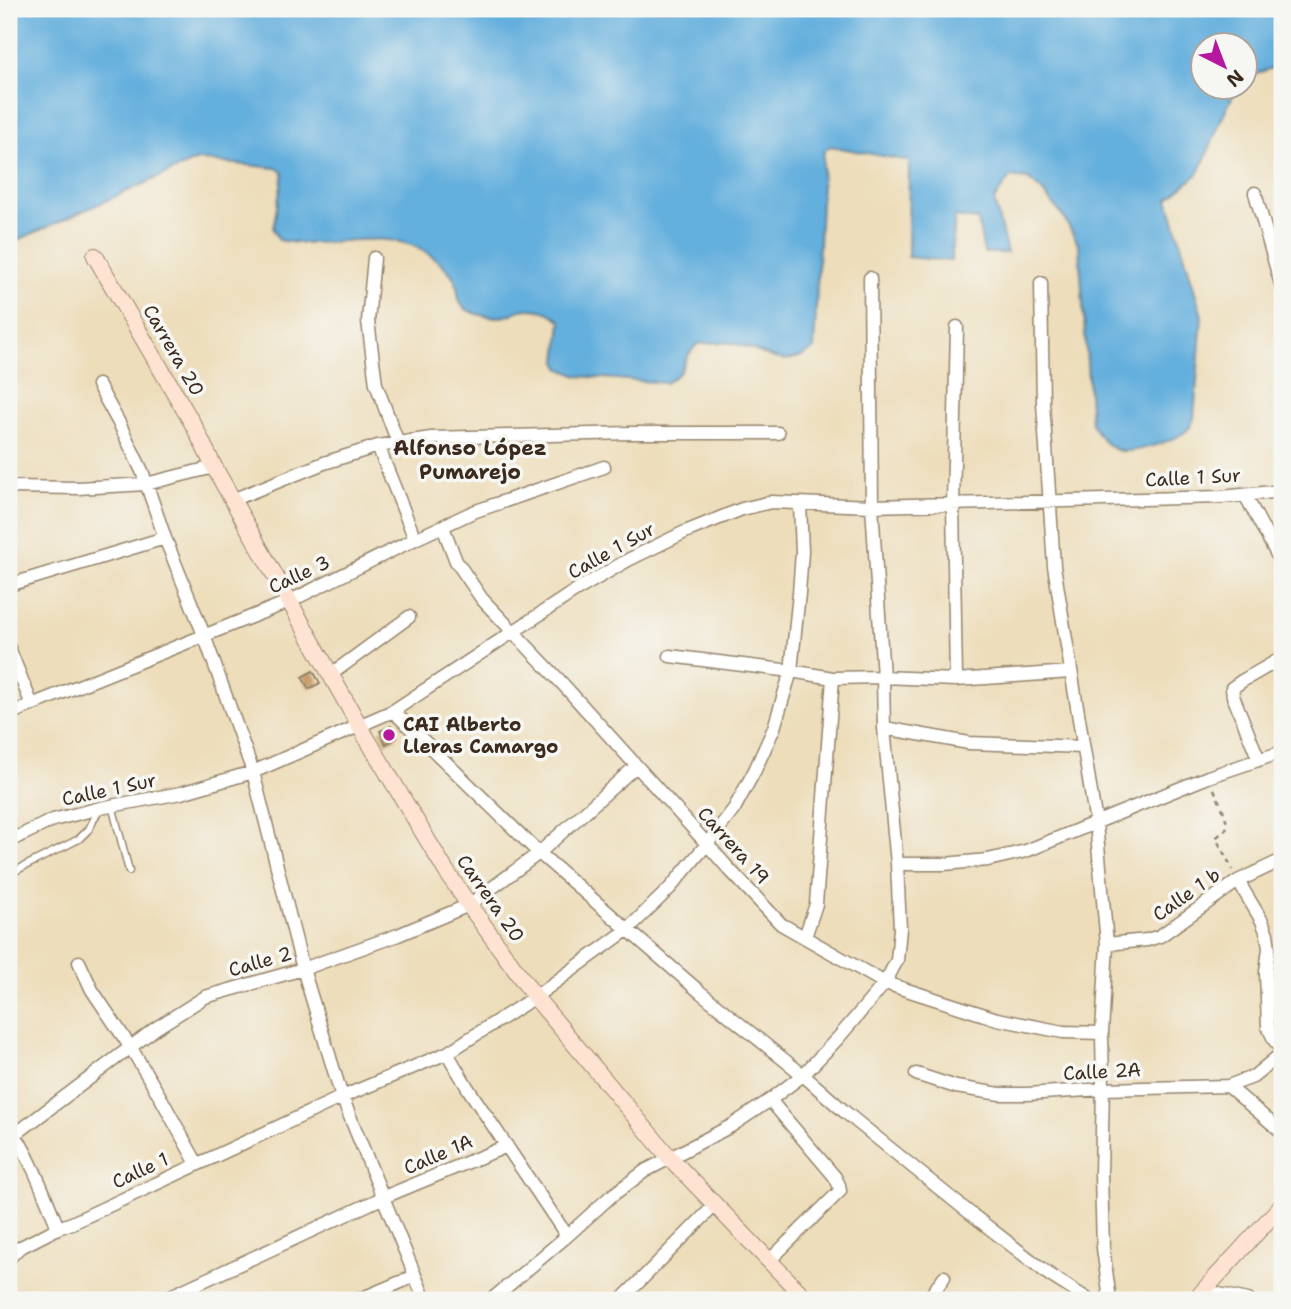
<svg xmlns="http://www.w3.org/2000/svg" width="1291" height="1309" font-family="'Shantell Sans',sans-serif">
<rect width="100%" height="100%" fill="#f6f6f2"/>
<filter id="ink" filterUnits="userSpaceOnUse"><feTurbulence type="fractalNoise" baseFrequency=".0143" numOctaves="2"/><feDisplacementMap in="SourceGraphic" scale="14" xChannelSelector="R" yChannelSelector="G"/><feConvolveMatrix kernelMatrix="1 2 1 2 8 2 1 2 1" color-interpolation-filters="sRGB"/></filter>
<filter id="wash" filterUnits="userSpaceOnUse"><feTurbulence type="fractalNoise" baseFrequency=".00686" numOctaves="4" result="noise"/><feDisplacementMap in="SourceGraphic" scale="28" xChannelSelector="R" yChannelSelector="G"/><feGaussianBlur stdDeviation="1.57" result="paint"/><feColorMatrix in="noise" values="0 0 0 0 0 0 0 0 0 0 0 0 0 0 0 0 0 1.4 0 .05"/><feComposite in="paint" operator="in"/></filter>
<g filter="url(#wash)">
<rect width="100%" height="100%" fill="#edddba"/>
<path fill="#64afdd" stroke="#506c7e" stroke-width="2" d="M9,9H1282V64L1246,78V46H1204V88H1237L1224,113L1199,173L1168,199L1202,316L1194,418C1193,422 1191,425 1189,428C1180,440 1130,455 1117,450C1103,444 1098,434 1091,422L1079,245L1063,216L1042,191L1028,179L1010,177L994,200L1007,253H984L978,220L955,217L951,261L908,257L909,161L830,146L824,151L823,160L814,349C781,372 768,352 736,344C724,341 710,343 697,344L688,355L680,372L666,383L578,376L561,369L557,362L561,321C551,311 535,307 521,310C516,311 511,315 506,316C496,318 484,316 474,313C452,305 462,292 454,278C448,267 429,253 418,248C382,231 337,245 300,243C293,243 286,241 279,240L273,229L283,174L281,171L276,168L197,160L9,244Z"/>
<g id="blocks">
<path fill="#c79d67" d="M313,671L320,683L309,689L302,677Z
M391,726L397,738L386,744L380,731Z"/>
</g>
</g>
<g filter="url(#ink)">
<use href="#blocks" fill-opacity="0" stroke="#94846c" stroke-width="2"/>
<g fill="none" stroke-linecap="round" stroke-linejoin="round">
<defs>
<path id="lane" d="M112,805L129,871
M9,874L79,839L89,829L99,809"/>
<path id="street" d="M1255,193L1282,288
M374,258L368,321L376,384L398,443
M1041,283L1043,403L1054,566L1096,823L1107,944L1102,1033L1103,1089L1101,1174L1103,1248L1110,1300
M98,385L119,423L142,471L165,538L204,635L253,772L303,969L342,1097L425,1300
M378,446L415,539
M9,487L78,488L146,484L214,467
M1245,495L1282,564
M232,500L324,463L378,446L431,438L632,433H778
M443,527L456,561L482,599L560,681L707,844L728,868L781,924L885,983L997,1019L1063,1032L1102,1033
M9,585L165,538
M9,648L32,705
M670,656L791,671L833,678L883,677L956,680L1071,672
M330,675L409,617
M956,680L953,504L957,327
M393,711L539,853L700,992L803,1075L845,1112L961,1206L1051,1276L1089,1300
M9,714L288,602L415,539L473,512L604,467
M884,728L969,743L1083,747
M1259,760L1233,696L1232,688L1242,681L1282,658
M9,841L53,820L100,808L181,793L253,772L393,711L575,591L628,560L685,532L742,509L771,502L872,506L1221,497L1273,492L1282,488
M897,864H944L988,860L1026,851L1208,777L1282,752
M1238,881L1262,921L1267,934L1269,948L1266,972L1268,1027L1275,1041L1282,1049
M805,937L816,904L833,678
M1107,944L1147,940L1160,936L1238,881L1282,860
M79,962L92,990L131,1048L162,1100L197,1164
M447,1053L469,1090L567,1236
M916,1074L956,1087L1000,1094H1027L1103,1089L1228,1086L1253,1077L1282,1053
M1228,1086L1282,1132
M9,1125C30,1156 44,1193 58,1228L72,1223L342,1097L447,1053L535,997L627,930L670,888L707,844L734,809L755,770L774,728L791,671L799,593L802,552L800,504
M9,1139L156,1028L205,997L303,969L398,935L469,905L539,853L636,766
M9,1258L19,1248L58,1228
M769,1261L840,1191L839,1185L835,1177L770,1100
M1204,1291L1248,1300
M162,1300L384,1197L507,1146
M358,1300L415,1276
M491,1300L567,1236L610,1197L645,1171L731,1126L770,1100L803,1075L839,1037L885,983L897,960L900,929L897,864L884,728L883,677L872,506L870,278
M621,1300L715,1205
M928,1300L944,1277"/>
<path id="secondary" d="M95,256L194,426L214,467L360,727L446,871L469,905L535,997L669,1157L807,1300
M1195,1300L1282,1205"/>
</defs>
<use href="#lane" stroke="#94846c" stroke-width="9"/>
<use href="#street" stroke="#94846c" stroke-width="15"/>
<use href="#secondary" stroke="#94846c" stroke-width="18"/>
<path stroke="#94846c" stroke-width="2.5" stroke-dasharray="5 5" stroke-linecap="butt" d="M1214,789C1217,797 1230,821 1226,829C1224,832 1220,834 1217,837V840L1233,870"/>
<use href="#lane" stroke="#fff" stroke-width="6"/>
<use href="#street" stroke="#fff" stroke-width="12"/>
<use href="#secondary" stroke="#fee3d2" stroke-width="16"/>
</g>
</g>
<circle fill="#b5179e" stroke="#f6f6f2" stroke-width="2.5" cx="389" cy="735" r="7"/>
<g text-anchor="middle" stroke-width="7" stroke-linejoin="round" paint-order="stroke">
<g font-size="19" fill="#3b2a1e" stroke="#f6f6f2">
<text transform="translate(174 350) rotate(60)" y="7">Carrera 20</text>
<text transform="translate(1193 477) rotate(-3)" y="7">Calle 1 Sur</text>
<text transform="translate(611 550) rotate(-29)" y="7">Calle 1 Sur</text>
<text transform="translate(299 574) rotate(-25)" y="7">Calle 3</text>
<text transform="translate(109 789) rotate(-12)" y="7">Calle 1 Sur</text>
<text transform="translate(734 845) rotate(48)" y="7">Carrera 19</text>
<text transform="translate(1186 894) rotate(-35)" y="7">Calle 1 b</text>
<text transform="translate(491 898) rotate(55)" y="7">Carrera 20</text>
<text transform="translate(260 961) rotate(-16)" y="7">Calle 2</text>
<text transform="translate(1102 1071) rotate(-3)" y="7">Calle 2A</text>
<text transform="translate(438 1154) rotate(-23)" y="7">Calle 1A</text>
<text transform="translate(140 1170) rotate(-25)" y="7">Calle 1</text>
</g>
<g font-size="19" font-weight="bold" fill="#3b2a1e" stroke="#f6f6f2" text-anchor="start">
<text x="403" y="731">CAI Alberto<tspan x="403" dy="22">Lleras Camargo</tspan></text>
</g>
<g font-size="21" font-weight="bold" fill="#3b2a1e" stroke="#f6f6f2">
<text x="470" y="455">Alfonso López<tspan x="470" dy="24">Pumarejo</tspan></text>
</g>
</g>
<rect width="1291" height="1309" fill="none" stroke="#f6f6f2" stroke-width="35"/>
<g transform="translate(1224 66) rotate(138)"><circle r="33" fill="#f6f6f2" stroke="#aba49d" stroke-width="2"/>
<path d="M0-5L12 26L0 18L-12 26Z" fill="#b5179e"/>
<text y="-10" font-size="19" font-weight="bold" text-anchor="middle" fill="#3b2a1e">N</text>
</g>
</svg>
